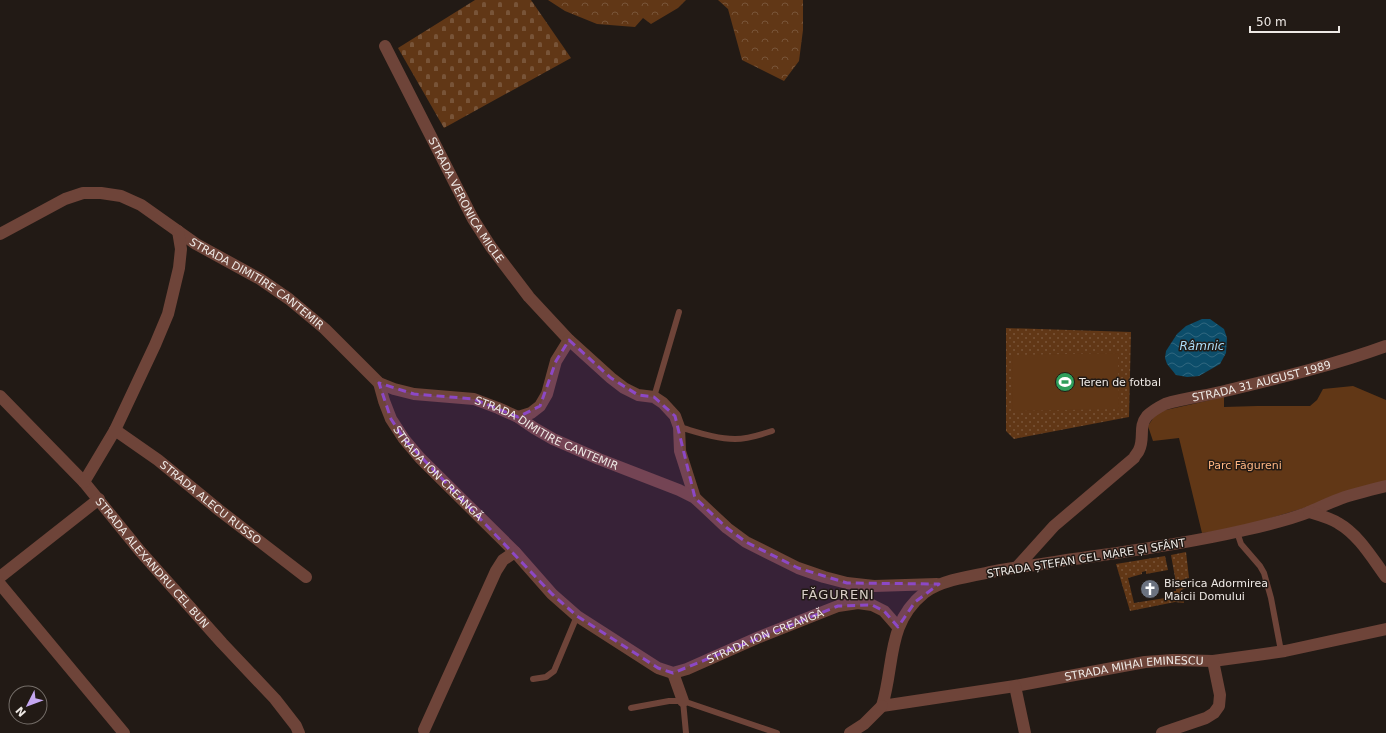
<svg xmlns="http://www.w3.org/2000/svg" width="1386" height="733" font-family="'DejaVu Sans',sans-serif">
<defs>
<pattern id="grass-dots" width="8" height="8" patternUnits="userSpaceOnUse"><rect width="8" height="8" fill="#613716"/><path d="M2 2h.1M6 6h.1" fill="none" stroke="#785438" stroke-width="1.8" stroke-linecap="round"/></pattern>
<pattern id="forest-crowns" width="20" height="18" patternUnits="userSpaceOnUse"><rect width="20" height="18" fill="#613716"/><path d="M2 6a3 3 0 1 1 6 0M12 15a3 3 0 1 1 6 0" fill="none" stroke="#785438"/></pattern>
<pattern id="cemetery-stones" width="16" height="16" patternUnits="userSpaceOnUse"><rect width="16" height="16" fill="#613716"/><path d="M2 7V4a2 2 0 0 1 4 0v3zM10 15v-3a2 2 0 0 1 4 0v3z" fill="#785438"/></pattern>
<pattern id="water-waves" width="16" height="10" patternUnits="userSpaceOnUse"><rect width="16" height="10" fill="#0c4d6a"/><path d="M0 5q4-4 8 0t8 0" fill="none" stroke="#30677f"/></pattern>
</defs>
<rect width="100%" height="100%" fill="#221a15"/>
<path fill="url(#grass-dots)" d="M1006,328L1131,332L1129,417L1014,439L1006,431Z
M1186,552L1189,578L1184,579L1186,588L1181,590L1184,603L1175,602L1130,611L1116,564L1165,556L1168,570L1146,574V571L1142,572V574L1128,578L1134,603L1165,598V595L1171,593V591H1176V589L1182,588L1181,582L1176,583L1171,555Z"/>
<path fill="url(#forest-crowns)" d="M548,0H686L678,8L651,24L643,18L635,27L597,24L565,11Z
M718,0H803V30L799,61L784,81L742,60L728,9Z"/>
<path fill="url(#cemetery-stones)" d="M475,0H531L571,58L444,128L398,48Z"/>
<path fill="#613716" d="M1118,353L1119,409L1013,411L1012,355Z
M1353,386L1386,400V483L1235,529L1202,533L1179,438L1153,441L1148,426L1157,412L1224,397V407L1257,406H1310L1317,400L1323,389Z"/>
<path fill="url(#water-waves)" d="M1202,319H1210L1224,329L1227,338L1226,353L1220,364L1199,376L1187,377L1176,375L1167,364L1165,358L1166,351L1177,334L1186,326Z"/>
<g fill="none" stroke-linecap="round" stroke-linejoin="round">
<path stroke="#6e4439" stroke-width="6" d="M654,397L679,312
M679,427C697,432 716,439 735,439C747,439 760,435 772,431
M1237,532L1241,544L1260,566L1264,573L1271,598L1281,651
M533,679L546,677L554,671L577,616
M683,701L686,733
M631,708L669,701H683L777,733"/>
<g stroke="#6e4439" stroke-width="12">
<path id="s1" d="M385,46L473,219L491,247L529,297L569,340L611,378L624,388L638,395L654,397L663,403L675,416L679,427L680,451L695,498"/>
<path id="s2" d="M0,234L65,199L83,193H101L121,196L141,205L196,244L260,279L289,299L325,329L379,383L394,389L414,394L474,399L498,408L518,417L534,428L553,439L599,459L679,490L695,498L727,528L746,542L798,568L824,577L847,583L874,586L937,584"/>
<path id="s3" d="M379,383L384,401L391,419L404,439L420,458L515,552L552,594L577,616L658,668L673,673L687,669L757,638L838,606L858,603L872,605L884,611L898,627"/>
<path id="s4" d="M0,396L84,482L140,551L222,643L275,699L296,726L299,733"/>
<path d="M518,417L531,413L540,406L547,394L556,361L569,340"/>
<path id="s5" d="M115,430L158,460L219,510L306,577"/>
<path d="M84,482L115,430L155,345L168,314L179,268L181,249L178,231"/>
<path id="s6" d="M1386,486C1372,489 1359,493 1345,497C1333,501 1321,507 1309,512C1289,520 1267,525 1245,530C1185,544 1122,552 1061,561C1041,565 1021,566 1001,570C978,575 942,579 924,593C886,624 895,664 882,706L1015,686L1145,662L1173,660L1213,661L1257,655L1285,651L1386,629"/>
<path d="M1309,512C1319,515 1330,518 1338,523C1359,535 1372,558 1386,577"/>
<path id="s7" d="M1017,567L1054,526L1134,458C1135,455 1138,453 1139,450C1145,438 1138,427 1147,416C1152,411 1159,407 1165,404C1184,398 1205,396 1225,391C1279,378 1334,365 1386,346"/>
<path d="M0,577L99,499"/>
<path d="M0,584L124,733"/>
<path d="M673,673L683,701"/>
<path d="M1015,686L1025,733"/>
<path d="M424,730L496,571L503,560L515,552"/>
<path d="M1162,733L1206,718L1214,713L1219,706L1220,695L1213,661"/>
</g>
<path stroke="#6e4439" stroke-width="12" d="M850,733L864,724L882,706"/>
</g>
<path fill="#8c48c5" fill-opacity="0.2" stroke="#8c48c5" stroke-width="3" stroke-dasharray="8 5" stroke-linejoin="round" d="M569,340L611,378L638,395L654,397L675,416L695,498L727,528L746,542L798,568L847,583L939,584L915,602L898,627L884,611L872,605L838,606L673,673L658,668L577,616L552,594L404,439L391,419L379,383L414,394L474,399L518,417L540,406L556,361Z"/>
<defs>
<symbol id="stadium-disc" viewBox="-11 -11 22 22"><circle r="9.5" fill="#2e9e5b" stroke="#221a15"/><path d="M0-5a6.5 5 0 1 0 0 10a6.5 5 0 1 0 0-10ZM-3.5-1.8h7v3.6h-7Z" fill="#fff"/></symbol>
<symbol id="church-disc" viewBox="-11 -11 22 22"><circle r="9.5" fill="#6b7280" stroke="#221a15"/><path d="M-1.2-6h2.4v3.5h3.3v2.4h-3.3V6h-2.4V-.1h-3.3v-2.4h3.3Z" fill="#fff"/></symbol>
</defs>
<g fill-rule="evenodd">
<use href="#stadium-disc" x="1054" y="371" width="22" height="22"/>
<use href="#church-disc" x="1139" y="578" width="22" height="22"/>
</g>
<g text-anchor="middle" stroke-width="3" stroke-linejoin="round" paint-order="stroke">
<g font-size="11" fill="#eee9e5" stroke="#221a15">
<text dy="4" stroke="none"><textPath href="#s1" startOffset="174">STRADA VERONICA MICLE</textPath></text>
<text dy="4" stroke="none"><textPath href="#s2" startOffset="293">STRADA DIMITIRE CANTEMIR</textPath></text>
<text dy="4" stroke="none"><textPath href="#s7" startOffset="326">STRADA 31 AUGUST 1989</textPath></text>
<text dy="4" stroke="none"><textPath href="#s2" startOffset="629">STRADA DIMITIRE CANTEMIR</textPath></text>
<text dy="4" stroke="none"><textPath href="#s3" startOffset="110">STRADA ION CREANGĂ</textPath></text>
<text dy="4" stroke="none"><textPath href="#s5" startOffset="120">STRADA ALECU RUSSO</textPath></text>
<text transform="translate(1086 558) rotate(-9)" y="4">STRADA ȘTEFAN CEL MARE ȘI SFÂNT</text>
<text dy="4" stroke="none"><textPath href="#s4" startOffset="226">STRADA ALEXANDRU CEL BUN</textPath></text>
<text dy="4" stroke="none"><textPath href="#s3" startOffset="521">STRADA ION CREANGĂ</textPath></text>
<text dy="4" stroke="none"><textPath href="#s6" startOffset="855">STRADA MIHAI EMINESCU</textPath></text>
</g>
<g font-size="11" fill="#eee9e5" stroke="#221a15" text-anchor="start">
<text x="1079" y="386">Teren de fotbal</text>
<text x="1164" y="587">Biserica Adormirea<tspan x="1164" dy="13">Maicii Domului</tspan></text>
</g>
<g font-size="11" fill="#feb682" stroke="#221a15">
<text x="1245" y="469">Parc Făgureni</text>
</g>
<g font-size="12" font-style="italic" fill="#acdefa" stroke="#221a15">
<text x="1202" y="350">Râmnic</text>
</g>
<g font-size="13" letter-spacing="1" fill="#d9cec7" stroke="#221a15">
<text x="838" y="599">FĂGURENI</text>
</g>
</g>
<g transform="translate(28 705) rotate(228)"><circle r="19" fill="#221a15" stroke="#746d68"/>
<path d="M0-3L7 15L0 10L-7 15Z" fill="#c5a7f1"/>
<text y="-6" font-size="11" font-weight="bold" text-anchor="middle" fill="#eee9e5">N</text>
</g>
<path d="M1250 26v6h89v-6" fill="none" stroke="#eee9e5" stroke-width="2"/>
<text x="1256" y="26" font-size="12" fill="#eee9e5" stroke="#221a15" stroke-width="3" paint-order="stroke">50 m</text>
</svg>
